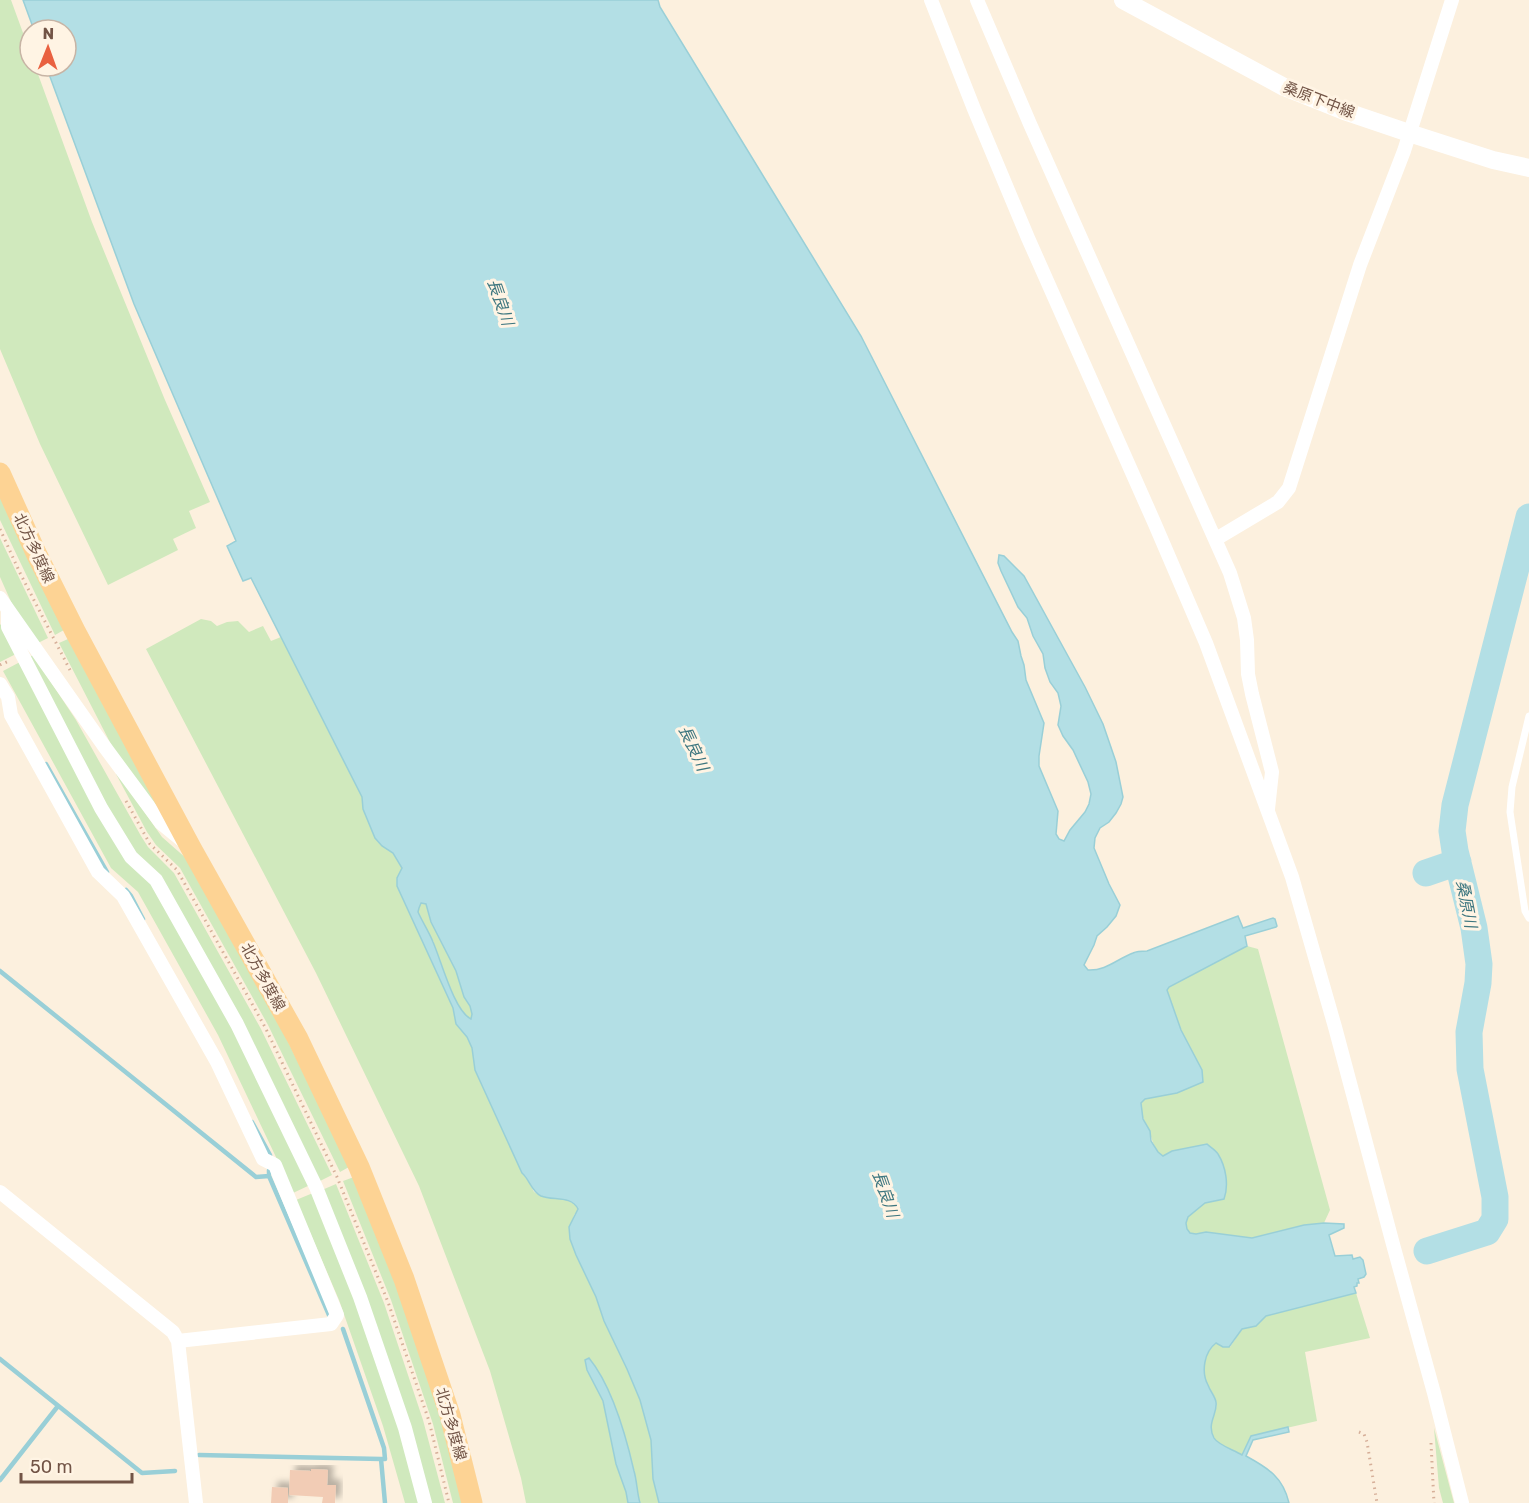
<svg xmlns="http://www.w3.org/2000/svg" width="1529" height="1503" font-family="Rubik,'Noto Sans JP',sans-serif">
<defs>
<filter id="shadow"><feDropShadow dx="5.5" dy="-5.5" stdDeviation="3" flood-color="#0004"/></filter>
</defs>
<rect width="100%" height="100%" fill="#fcf0de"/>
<path fill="#d0e9bd" d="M0,0H11L30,52V66H35L92,222L165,400L210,502L189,511L196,528L173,539L178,550L108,585L40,444L0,349Z
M0,494L64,630L55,635L0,520Z
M0,538L48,638L36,644L16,613L0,577Z
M201,619L211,621L217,626L227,622L238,621L249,632L263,626L271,641L281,637L362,797L363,809L382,846L393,853L402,868L397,878V886L453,1008L456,1024L467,1037L472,1048L475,1070L522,1173L529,1182L534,1192L544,1197L564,1199L575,1204L578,1210L574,1215L570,1239L576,1255L596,1297L604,1321L627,1369L640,1400L651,1440L653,1479L659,1503H640C637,1493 637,1481 634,1470C625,1433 612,1398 594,1364L585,1361L587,1370L603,1401L616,1464L626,1492L628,1503H526L521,1478L490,1371L419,1186L316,973L146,649Z
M0,624L5,630L16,654L0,662Z
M68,639L165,820L116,754L59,643Z
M33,655L76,720L141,836L148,847L174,873L261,1029L332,1175L318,1182L240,1020L131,850L28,658Z
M20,662L154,885L233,1026L310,1185L293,1193L218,1035L138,892L111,868L3,671Z
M117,773L162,837L187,859L276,1017L349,1167L340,1172L268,1025L180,868L156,845L147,832L116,774Z
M421,903H426L431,922L456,971L464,997L470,1006L472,1014L471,1019C453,1010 441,960 433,941C428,931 420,922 418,911C418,907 419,906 421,903Z
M1247,946L1258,949L1330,1210L1324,1223L1304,1225L1252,1238L1206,1232L1196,1234L1190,1233L1186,1229V1223L1188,1217L1205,1203L1220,1200L1158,1152C1154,1145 1152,1141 1150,1133C1147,1121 1140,1119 1141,1103L1144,1099L1177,1092L1202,1070L1181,1030L1167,990L1169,987Z
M354,1177L400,1293L443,1418L465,1503H453L433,1424L391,1300L343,1181Z
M336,1184L384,1303L423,1420L445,1503H430L322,1190Z
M313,1193L356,1299L400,1429L421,1503H405L383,1426L339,1300L296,1200Z
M1356,1293L1370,1338L1305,1352L1317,1421L1251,1436L1242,1455C1234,1450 1218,1445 1214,1438C1206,1422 1219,1412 1216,1401C1214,1393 1208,1387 1205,1380C1202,1369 1206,1346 1218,1343L1223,1347H1230L1242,1329L1256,1326L1266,1316Z
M1434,1428L1454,1503H1443L1439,1488Z"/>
<path fill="#b3dfe5" stroke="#99cfd7" stroke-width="1.5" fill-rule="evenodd" d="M23,0H658L660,7L861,336L1012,632L1018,641L1021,656L1024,665L1026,680L1044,723L1039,756V766L1058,811L1056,834L1059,839L1064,841L1070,830L1085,812L1089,804L1091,794L1088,782L1073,750L1063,736L1058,725L1061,706L1058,693L1050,682L1045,668L1043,654L1033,636L1027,618L1018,607L1001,571L998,563L999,555L1004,556L1024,576L1085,687L1103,724L1116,762L1123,797L1121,804L1116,813L1109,822L1100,828L1095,838L1094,848L1109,884L1120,905L1116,916L1107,927L1097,936L1094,945L1084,965L1088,970C1106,971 1117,959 1133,953C1137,951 1143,951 1147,951L1238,916L1243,928L1273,918L1275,919L1277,926L1276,927L1245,936L1247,946L1169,987L1167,990L1181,1030L1202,1070L1203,1082L1177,1093L1145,1099L1141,1103L1143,1119L1150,1131L1151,1141L1158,1152L1163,1156L1172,1151L1207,1144C1210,1147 1216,1150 1218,1154C1226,1167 1229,1185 1224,1199L1205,1203L1188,1217L1186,1223L1187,1229L1190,1233L1196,1234L1206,1232L1252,1238L1304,1225L1324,1223L1344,1224V1228L1329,1235L1335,1256L1352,1255L1353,1259L1360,1257L1363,1260L1366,1274L1364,1277L1358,1279L1359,1283H1357V1286L1354,1287L1356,1293L1266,1316L1256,1326L1242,1329L1229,1347H1223L1216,1343C1204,1352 1201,1372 1208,1385C1210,1391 1215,1396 1216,1402C1218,1414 1206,1423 1214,1438C1218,1445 1234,1450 1242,1455L1251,1436L1288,1427L1289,1432L1253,1440L1246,1456C1268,1468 1283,1477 1289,1503H659L653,1479L651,1440L640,1400L627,1369L604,1321L596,1297L576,1255L570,1239L569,1227L578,1209C571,1195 553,1201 541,1196C531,1191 530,1180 522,1173L475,1070L472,1048L467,1037L456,1024L453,1008L397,886V878L402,868L393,853L382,846L375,838L363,809L362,797L251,578L243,581L227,546L236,541L134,304L46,66H66V30H34ZM421,903L426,904L431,922L456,971L464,997L470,1006L472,1014L471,1019C454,1011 441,960 433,942C429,932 423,923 418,912L419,908Z
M589,1358C612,1386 626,1436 634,1471C637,1481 637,1493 640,1503H628L626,1492L616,1464L603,1401L587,1370L585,1360Z"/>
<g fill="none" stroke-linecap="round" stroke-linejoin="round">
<path stroke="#99cfd7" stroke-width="4.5" d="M46,764L107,872
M126,890L131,896L143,919
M0,971L256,1177L269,1176
M252,1122L270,1155V1158
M269,1170V1176L329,1315
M343,1329L384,1448L385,1459H381L385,1503
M0,1359L142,1473L175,1471
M199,1455L381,1459
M0,1480L58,1406"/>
<path stroke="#b3dfe5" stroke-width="27" d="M1426,873L1458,862
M1427,1251L1487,1232L1495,1219V1197L1470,1069L1469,1032L1478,983L1479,964L1474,928L1455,851L1452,831L1455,805L1529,517"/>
</g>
<path fill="#f2ccb5" filter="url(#shadow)" d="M311,1469L328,1470L327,1485H336L335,1503H322L323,1497L289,1495L290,1470L311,1471Z
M272,1487L288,1488V1503H271Z"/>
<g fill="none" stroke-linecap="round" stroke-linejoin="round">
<path stroke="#d6af99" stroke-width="3" stroke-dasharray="1.5 4.5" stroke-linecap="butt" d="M0,529L20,573L71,672
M0,665L9,661
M126,801L150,844L177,870L265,1027L337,1177L388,1302L429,1421L449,1503
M1359,1432L1364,1434L1367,1442L1377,1503
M1431,1443L1434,1503"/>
<path stroke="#fff" stroke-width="7" d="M1529,716L1512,787L1510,812L1525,911L1529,918"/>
<path stroke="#fff" stroke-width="14" d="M931,0L974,109L1028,238L1154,522L1206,643L1292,877L1335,1027L1394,1248L1434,1393L1462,1503
M977,0L1030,124L1230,573L1244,618L1247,640L1248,674L1252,694L1272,772L1268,809
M1216,539L1278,502L1289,488L1360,265L1404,151L1452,0
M0,598L104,746L161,823L183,841
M8,611V627L101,808L131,857L156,880L237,1024L316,1187L360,1297L405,1428L425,1503
M0,684L8,697L11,715L98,872L123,896L217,1062L263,1159L275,1165L337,1315L331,1324L178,1341
M0,1192L173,1332L178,1341L196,1503"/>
<path stroke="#fff" stroke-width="18" d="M1123,0L1284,87L1344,111L1409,133L1493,160L1529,168"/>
<path stroke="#fdd394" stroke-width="21" d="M0,473L36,553L75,631L191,848L298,1039L359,1167L404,1279L450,1415L472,1503"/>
</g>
<g text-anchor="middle" stroke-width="6" stroke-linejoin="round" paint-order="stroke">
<g font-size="15" fill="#725446" stroke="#fff4e4">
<text transform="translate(1319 100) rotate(21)" y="5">桑原下中線</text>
<text transform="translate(34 548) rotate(65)" y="5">北方多度線</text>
<text transform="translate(263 977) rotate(61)" y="5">北方多度線</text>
<text transform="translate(451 1424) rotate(74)" y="5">北方多度線</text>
</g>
<g font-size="16" font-style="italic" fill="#3d767f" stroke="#fff4e4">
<text transform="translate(501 302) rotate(71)" y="6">長良川</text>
<text transform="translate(694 748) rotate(65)" y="6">長良川</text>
<text transform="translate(1467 904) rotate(79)" y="6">桑原川</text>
<text transform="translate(886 1194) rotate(71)" y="6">長良川</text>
</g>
</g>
<g transform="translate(48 48) rotate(1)"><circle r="28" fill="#fff4e4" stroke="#c7b4a5" stroke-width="1.5"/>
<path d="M0-4.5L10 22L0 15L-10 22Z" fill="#e96140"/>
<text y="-9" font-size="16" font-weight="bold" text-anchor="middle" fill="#725446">N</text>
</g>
<path d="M21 1473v9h111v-9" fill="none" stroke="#725446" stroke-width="3"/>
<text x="30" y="1473" font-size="18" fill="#725446" stroke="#fff4e4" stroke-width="4.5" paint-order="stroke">50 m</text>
</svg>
